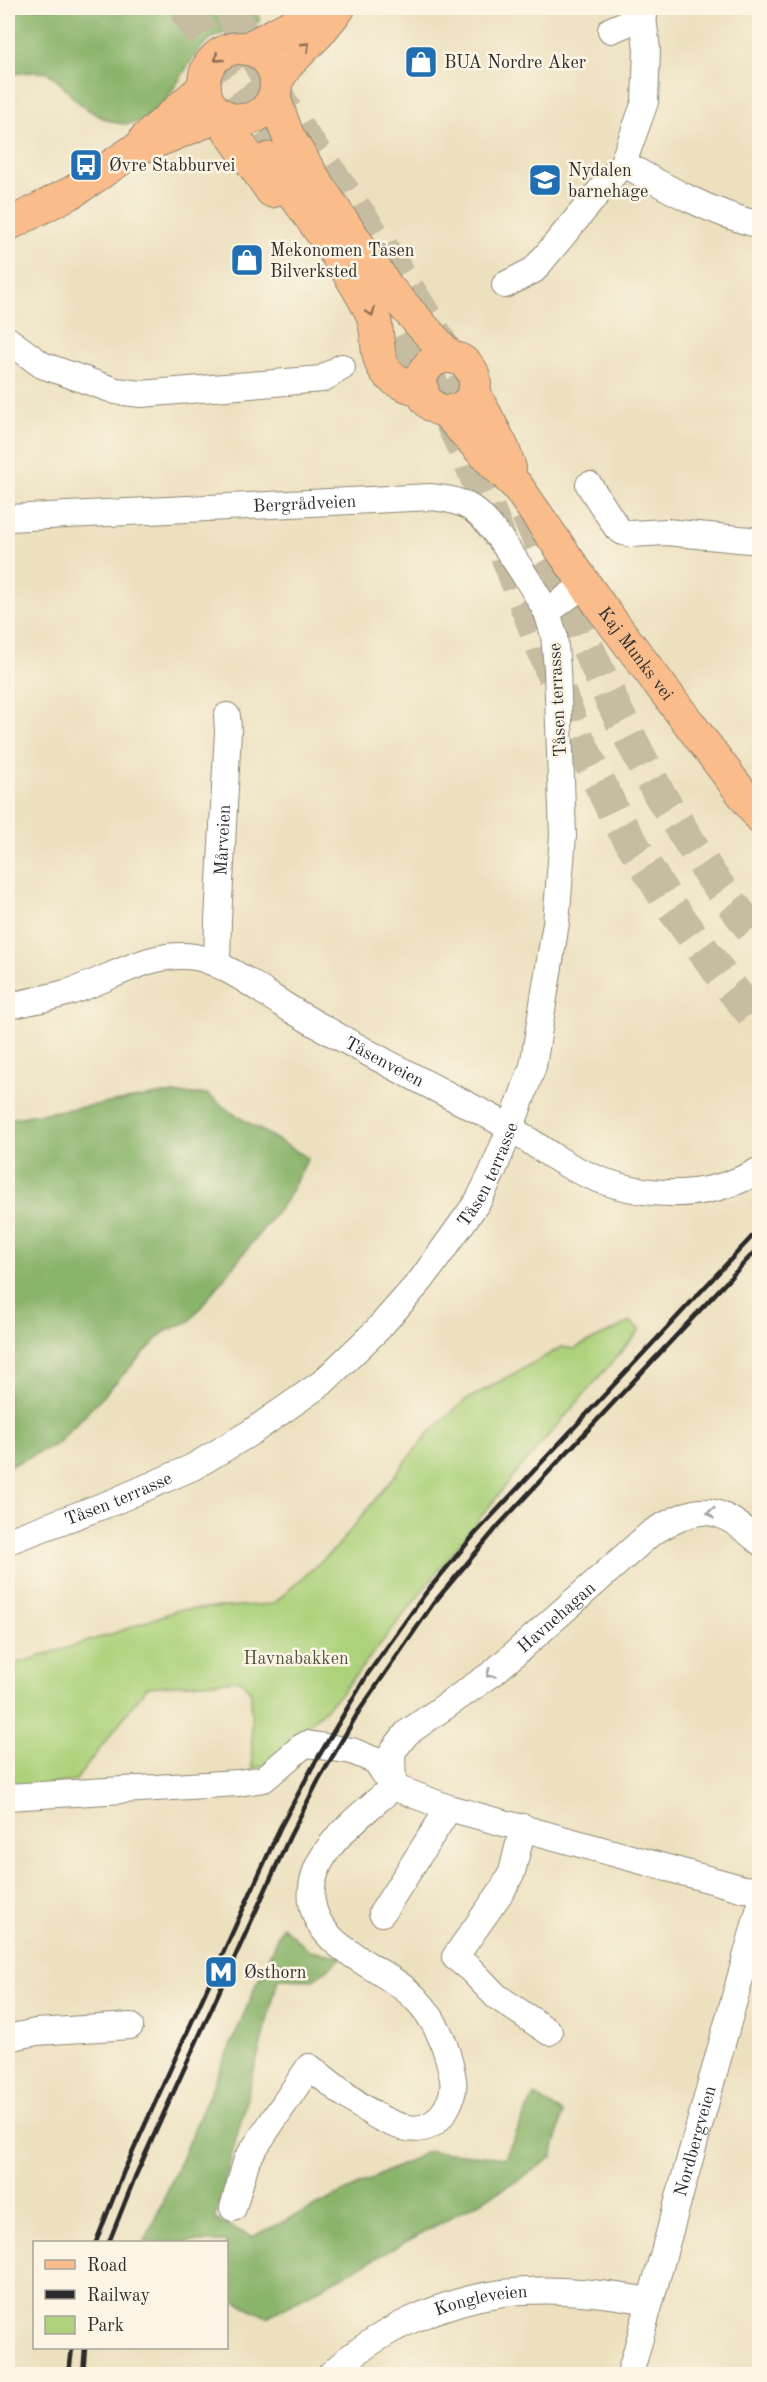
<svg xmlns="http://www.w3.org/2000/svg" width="767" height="2382" font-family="'Old Standard TT',serif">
<rect width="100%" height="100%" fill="#fcf5e5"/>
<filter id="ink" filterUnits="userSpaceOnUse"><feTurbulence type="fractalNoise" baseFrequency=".0167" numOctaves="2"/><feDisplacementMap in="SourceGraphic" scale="12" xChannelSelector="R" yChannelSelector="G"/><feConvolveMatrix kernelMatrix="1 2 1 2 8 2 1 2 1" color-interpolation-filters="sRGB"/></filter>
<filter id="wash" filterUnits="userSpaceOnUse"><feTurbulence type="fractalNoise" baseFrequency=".008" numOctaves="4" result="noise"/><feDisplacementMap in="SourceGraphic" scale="24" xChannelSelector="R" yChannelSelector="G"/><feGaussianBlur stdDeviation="1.35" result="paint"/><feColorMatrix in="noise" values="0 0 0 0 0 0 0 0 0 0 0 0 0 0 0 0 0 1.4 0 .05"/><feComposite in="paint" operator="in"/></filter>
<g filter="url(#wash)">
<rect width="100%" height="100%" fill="#ece0be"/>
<path fill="#add27b" stroke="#6c7e53" stroke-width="1.5" d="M631,1322L640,1330L515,1474L343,1691L267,1766L252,1768L251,1692L241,1680L147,1687L75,1781L8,1791V1666L112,1634L178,1610L273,1604L337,1547L427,1435L464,1401L562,1347L573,1349Z"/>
<path fill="#8ab46b" stroke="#5a704b" stroke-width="1.5" d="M8,8H258L259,22C247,26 222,32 212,38C182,57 170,122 127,124C111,124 89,112 78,102C67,93 61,80 48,73C41,70 17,74 8,74Z
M164,1094H207L232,1113L308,1158L286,1200L190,1321L164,1332L57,1444L8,1467V1119Z
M282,1926L310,1951L343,1957L313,1980L278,1979L215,2219L252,2237L429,2151L505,2158L534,2095L563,2113L552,2157L516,2182L267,2317L227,2297L226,2242H145Z"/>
</g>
<g filter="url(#ink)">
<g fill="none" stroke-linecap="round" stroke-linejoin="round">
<path stroke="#c5bca1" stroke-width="33" stroke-dasharray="33 16" stroke-linecap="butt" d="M184,8L292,160
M231,8L235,20L286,111
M297,128C367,221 431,318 483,421
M380,290L442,402L473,469L575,732L617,819L670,905L728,984L760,1023
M527,514L616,710L658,792L711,876L760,940"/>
<defs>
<g id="minor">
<path d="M611,30L644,16"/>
<path d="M623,163C666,188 711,213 760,225"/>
<path d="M505,285L534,270L623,163L645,102L647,50L642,8"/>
<path d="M8,340L42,365L116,391L141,394L322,379L342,367"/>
<path d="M589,485L617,528L623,532L631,534L666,532L760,541"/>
<path id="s1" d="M8,518L431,497C445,499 459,500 471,508C494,523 532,586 547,612"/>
<path id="s2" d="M217,964L218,920L228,731L227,716"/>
<path id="s3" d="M8,1006C28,1002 49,998 69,992C110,980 150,950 195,957C225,962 269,997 297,1013C360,1050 425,1083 489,1116C512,1128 532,1143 554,1157C616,1196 694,1208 760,1170"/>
<path id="s4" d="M8,1541L113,1502L193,1467L250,1433L322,1383L377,1330L422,1279L478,1201L492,1173L511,1127L533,1066L556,923L563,836L557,669L554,635L547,612L585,584"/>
<path d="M8,1797L238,1783L264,1779L300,1748L307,1744L352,1751L376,1761L393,1787L449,1808L744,1889L760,1890"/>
<path d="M523,1827L512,1872L503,1889L455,1957L470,1969L496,1996L549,2032"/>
<path d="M382,1913L449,1808"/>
<path d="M8,2038L36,2032L130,2026"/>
<path id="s5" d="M233,2208L247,2159L309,2067C339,2087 408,2157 441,2116C449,2106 455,2092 453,2079C448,2049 437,2020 415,1998C384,1966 319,1951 312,1902C306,1852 361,1816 393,1787L392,1752L407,1733L493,1673L651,1533C703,1503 715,1504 760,1542"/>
<path id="s6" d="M331,2374C376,2331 441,2301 503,2293C548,2287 604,2293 649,2301"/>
<path id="s7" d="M630,2374L760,1907"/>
</g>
<g id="major">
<circle cx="240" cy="84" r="36"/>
<path d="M246,49L307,17L336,10"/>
<path d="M276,82L287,65L318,34L339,8"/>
<path d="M274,97L288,136L320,188L388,288L450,357"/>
<path d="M145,139L205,86"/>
<path d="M8,225L74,191L133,151L222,115"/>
<circle cx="448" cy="384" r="27"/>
<path d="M474,392L503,448L510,468"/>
<path id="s8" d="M446,412L486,456L517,486L601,607L760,817"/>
</g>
<path id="highway" d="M222,115L226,126L272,191
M269,159C303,208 342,256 370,309C381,328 373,355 386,371C394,382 408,386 422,390"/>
</defs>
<use href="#minor" stroke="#8c8674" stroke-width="28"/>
<use href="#major" stroke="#8c8674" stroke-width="34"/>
<use href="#highway" stroke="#8c8674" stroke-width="35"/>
<use href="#minor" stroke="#fff" stroke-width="26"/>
<use href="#major" stroke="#f9bc8a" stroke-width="32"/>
<use href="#highway" stroke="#f9bc8a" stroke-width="33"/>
<path stroke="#2b2b2b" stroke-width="4.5" d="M96,2242L124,2171L280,1828L313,1766L367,1675L425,1594L474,1535L760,1228
M109,2242L135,2177L289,1838L316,1785L359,1711L433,1604L499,1525L760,1246
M69,2374L72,2348
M83,2374L85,2348"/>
</g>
<defs><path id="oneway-chevron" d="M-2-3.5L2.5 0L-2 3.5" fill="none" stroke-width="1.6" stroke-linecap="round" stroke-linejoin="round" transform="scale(1.5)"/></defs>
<g stroke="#886c56">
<use href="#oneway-chevron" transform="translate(306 46) rotate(-44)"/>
<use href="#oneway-chevron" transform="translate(218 58) rotate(139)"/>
<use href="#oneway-chevron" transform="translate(371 312) rotate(65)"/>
</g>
<g stroke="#a0a0a0">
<use href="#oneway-chevron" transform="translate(711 1513) rotate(-175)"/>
<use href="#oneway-chevron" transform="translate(490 1674) rotate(143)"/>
</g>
</g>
<defs>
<symbol id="shop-square" viewBox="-11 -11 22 22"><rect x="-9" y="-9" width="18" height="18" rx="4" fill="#1f6fb2" stroke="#fcf5e5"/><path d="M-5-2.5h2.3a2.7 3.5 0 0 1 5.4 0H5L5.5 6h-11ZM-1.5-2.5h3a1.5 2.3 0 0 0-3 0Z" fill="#fff"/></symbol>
<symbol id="bus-square" viewBox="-11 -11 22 22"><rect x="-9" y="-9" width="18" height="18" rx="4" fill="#1f6fb2" stroke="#fcf5e5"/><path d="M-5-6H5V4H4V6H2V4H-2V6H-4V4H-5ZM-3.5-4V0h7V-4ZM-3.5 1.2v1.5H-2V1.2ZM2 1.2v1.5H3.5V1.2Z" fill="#fff"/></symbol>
<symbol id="school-square" viewBox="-11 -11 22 22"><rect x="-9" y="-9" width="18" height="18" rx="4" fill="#1f6fb2" stroke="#fcf5e5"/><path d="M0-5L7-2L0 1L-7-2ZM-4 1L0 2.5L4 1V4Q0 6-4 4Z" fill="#fff"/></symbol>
<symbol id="metro-square" viewBox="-11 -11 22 22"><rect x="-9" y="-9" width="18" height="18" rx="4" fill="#1f6fb2" stroke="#fcf5e5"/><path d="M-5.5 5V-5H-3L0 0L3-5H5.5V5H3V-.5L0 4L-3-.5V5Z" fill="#fff"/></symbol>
</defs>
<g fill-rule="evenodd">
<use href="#shop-square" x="402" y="43" width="38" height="38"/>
<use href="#bus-square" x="67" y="146" width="38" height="38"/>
<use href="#school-square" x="526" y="161" width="38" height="38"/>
<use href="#shop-square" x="228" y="241" width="38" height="38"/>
<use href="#metro-square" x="202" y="1953" width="38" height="38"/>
</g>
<g text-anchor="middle" stroke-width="5" stroke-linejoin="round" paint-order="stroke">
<g font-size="18" fill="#2b2b2b" stroke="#fcf5e5" text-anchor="start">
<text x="444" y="68">BUA Nordre Aker</text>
<text x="109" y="171">Øvre Stabburvei</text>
<text x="568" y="176">Nydalen<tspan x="568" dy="21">barnehage</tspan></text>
<text x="270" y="256">Mekonomen Tåsen<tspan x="270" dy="21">Bilverksted</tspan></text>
<text x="244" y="1978">Østhorn</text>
</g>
<g font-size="18" fill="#2b2b2b" stroke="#fcf5e5">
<text dy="6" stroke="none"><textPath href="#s1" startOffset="297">Bergrådveien</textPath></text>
<text dy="6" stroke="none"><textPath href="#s8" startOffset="308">Kaj Munks vei</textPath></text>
<text transform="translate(557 700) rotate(-93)" y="6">Tåsen terrasse</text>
<text dy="6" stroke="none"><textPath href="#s2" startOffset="124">Mårveien</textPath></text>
<text dy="6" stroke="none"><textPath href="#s3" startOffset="412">Tåsenveien</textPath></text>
<text dy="6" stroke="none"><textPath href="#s4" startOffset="622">Tåsen terrasse</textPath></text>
<text dy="6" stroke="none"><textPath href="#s4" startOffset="118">Tåsen terrasse</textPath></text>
<text dy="6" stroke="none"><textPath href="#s5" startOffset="987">Havnehagan</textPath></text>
<text dy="6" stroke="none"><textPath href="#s7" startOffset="242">Nordbergveien</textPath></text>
<text dy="6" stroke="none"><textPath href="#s6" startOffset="170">Kongleveien</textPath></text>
</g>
<g font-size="18" fill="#4c553f" stroke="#fcf5e5">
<text x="296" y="1664">Havnabakken</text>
</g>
</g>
<rect width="767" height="2382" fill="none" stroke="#fcf5e5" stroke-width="30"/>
<rect x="33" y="2241" width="195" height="108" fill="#fcf5e5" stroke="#a8a49b" stroke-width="1.5"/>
<rect x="45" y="2260" width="30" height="9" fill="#f9bc8a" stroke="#a8a49b" stroke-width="1.5"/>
<text x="87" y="2271" font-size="18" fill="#2b2b2b">Road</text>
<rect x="45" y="2290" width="30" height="9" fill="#2b2b2b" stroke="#a8a49b" stroke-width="1.5"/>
<text x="87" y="2301" font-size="18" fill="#2b2b2b">Railway</text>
<rect x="45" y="2316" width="30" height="18" fill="#add27b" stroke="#a8a49b" stroke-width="1.5"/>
<text x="87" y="2331" font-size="18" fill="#2b2b2b">Park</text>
</svg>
